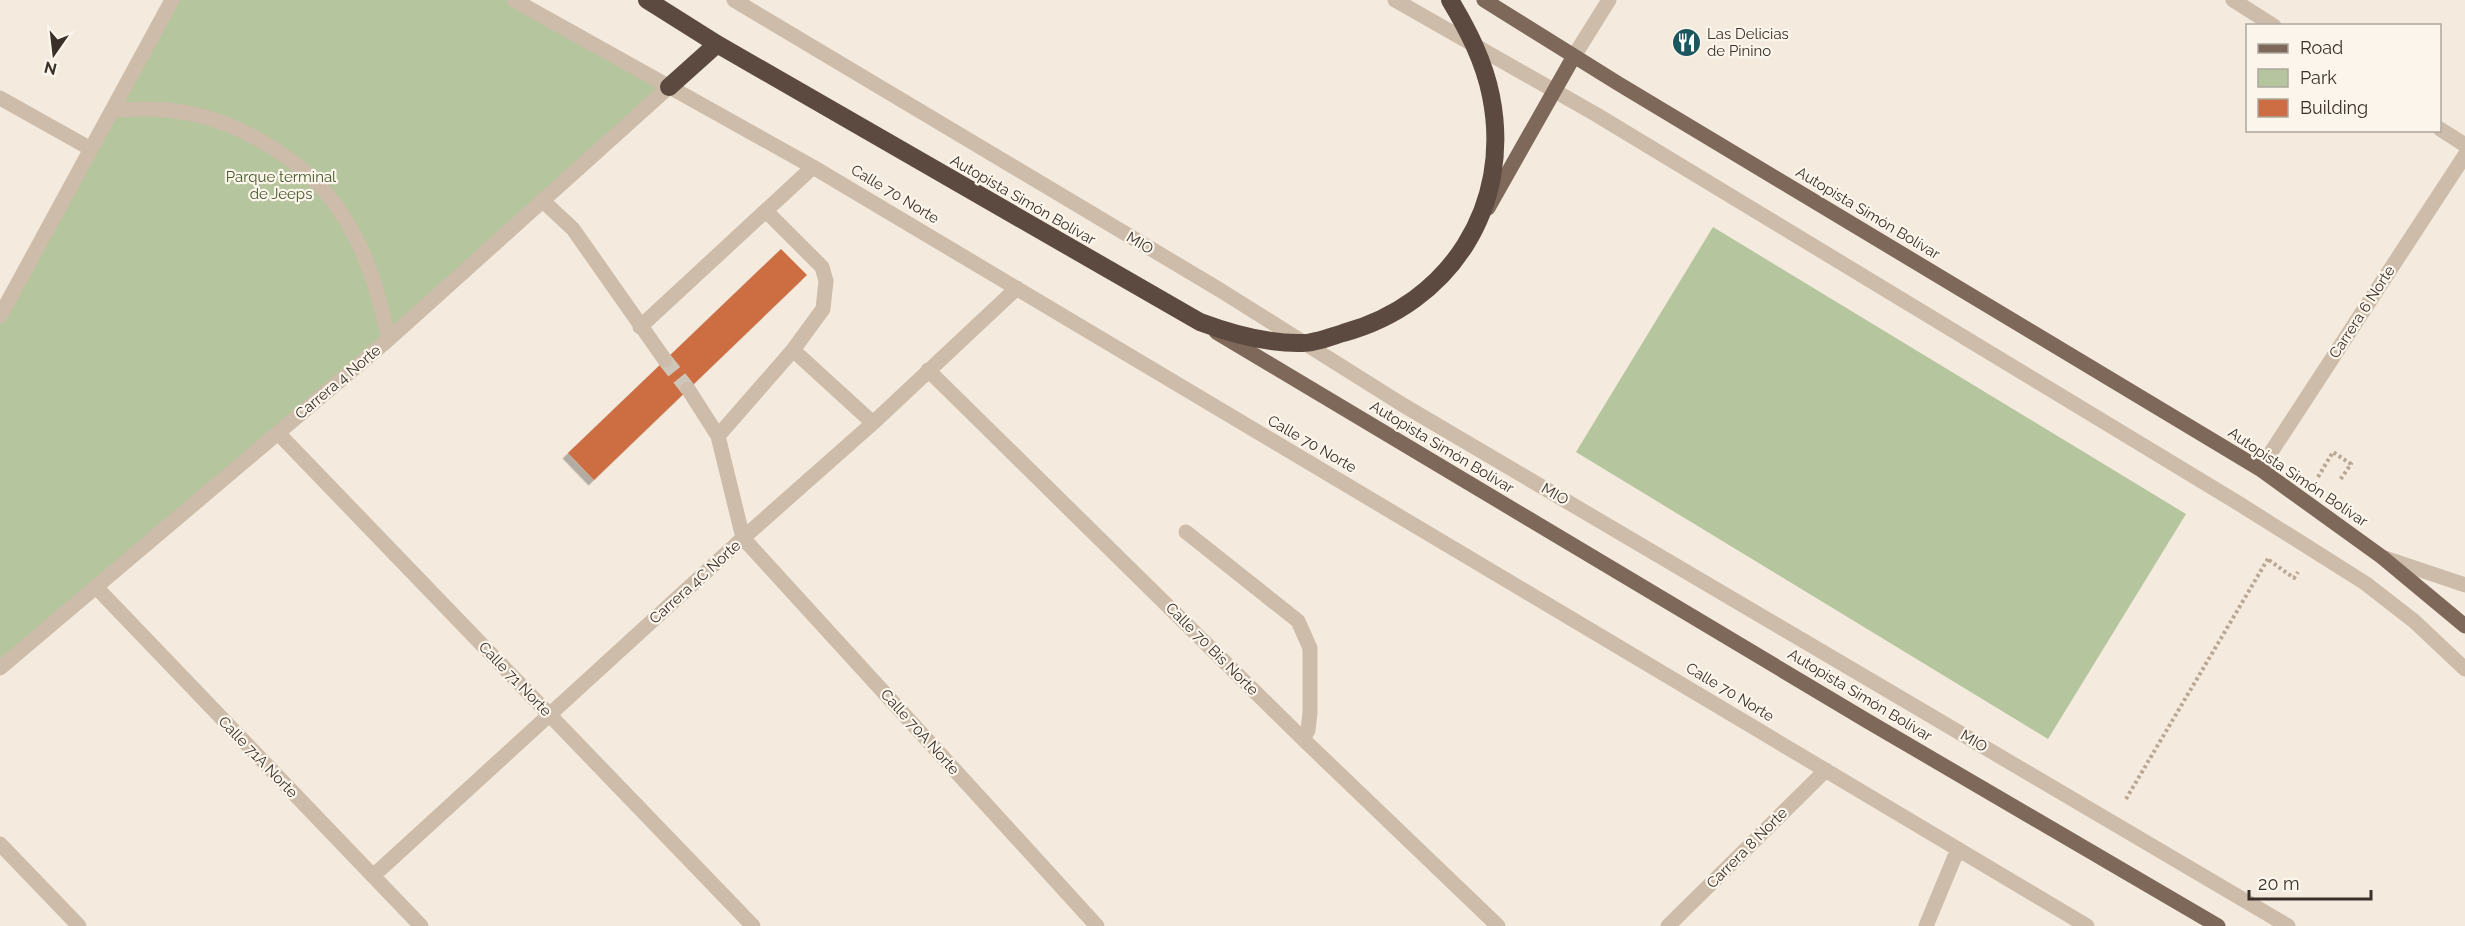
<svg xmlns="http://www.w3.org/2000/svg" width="2465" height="926" font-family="Raleway,sans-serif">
<defs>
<filter id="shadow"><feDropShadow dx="-5.5" dy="5.5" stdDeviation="0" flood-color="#0004"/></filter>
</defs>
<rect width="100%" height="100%" fill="#f4ebde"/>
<path fill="#b5c59d" d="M172,0H514L668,87L0,668V316Z
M1713,227L2186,514L2048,739L1576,452Z"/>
<path fill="#cd6d43" filter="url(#shadow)" d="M781,249L807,275L594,480L568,453Z"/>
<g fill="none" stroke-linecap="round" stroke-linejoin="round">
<path stroke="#cfc6ba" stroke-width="15" stroke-dasharray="15 8" stroke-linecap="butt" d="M665,360L688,389"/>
<path stroke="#b9a693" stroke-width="4" stroke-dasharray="3 3" stroke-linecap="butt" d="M2318,477L2333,452L2351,464L2340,480
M2269,560L2294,578L2298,572
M2126,799L2269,557"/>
<path stroke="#cdbca9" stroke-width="15" d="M514,0L813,167L2087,926
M734,0L1220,290L1403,405L2288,926
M1395,0L1597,115L2238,503L2365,583L2414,621L2465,669
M2233,0L2274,26
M1574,56L1609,0
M0,98L91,149
M112,110C130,110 149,108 167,110C240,117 318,166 352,231C371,265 380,301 389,339
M2440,129L2465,145
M542,200L573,229L665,360
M0,316L172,0
M640,327L813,167
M793,350L873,423
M928,370L1303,739L1498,926
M688,389L718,436L793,350L823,309L826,281L822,267L766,211
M278,433L753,926
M718,436L743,538L1097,926
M2260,469L2465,155
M1186,532L1298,621L1310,648V713L1308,730L1303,739
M2382,557L2465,585
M96,587L421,926
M0,668L389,339L669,87
M0,844L79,926
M373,876L743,538L873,423L1017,288
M1668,926L1826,770
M1926,926L1958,849"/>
<path stroke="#7d6859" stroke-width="15" d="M1484,0L1619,84L2260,469L2382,557L2465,626
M1488,208L1574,56
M1216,332L1869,722L2218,926"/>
<path stroke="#5c4a40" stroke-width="18" d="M647,0L717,44L1200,322C1232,334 1268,344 1303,343C1315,343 1330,337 1343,333C1450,304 1513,206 1491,96C1484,61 1468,30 1450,0
M669,87L717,44"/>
</g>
<defs>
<symbol id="restaurant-disc" viewBox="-11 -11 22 22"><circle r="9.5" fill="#1c565f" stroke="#fbf5eb"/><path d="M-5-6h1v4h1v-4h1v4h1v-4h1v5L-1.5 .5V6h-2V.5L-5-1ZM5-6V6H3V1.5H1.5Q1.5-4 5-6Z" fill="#fff"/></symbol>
</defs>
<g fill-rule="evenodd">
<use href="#restaurant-disc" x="1670" y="26" width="33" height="33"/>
</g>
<g text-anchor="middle" stroke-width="4.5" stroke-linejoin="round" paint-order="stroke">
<g font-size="15" fill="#3a3029" stroke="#fbf5eb" text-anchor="start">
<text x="1707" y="39">Las Delicias<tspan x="1707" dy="17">de Pinino</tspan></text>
</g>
<g font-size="15" fill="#465a2b" stroke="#fbf5eb">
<text x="281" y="182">Parque terminal<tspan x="281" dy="17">de Jeeps</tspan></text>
</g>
<g font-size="15" fill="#3a3029" stroke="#fbf5eb">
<text transform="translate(895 194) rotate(31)" y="5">Calle 70 Norte</text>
<text transform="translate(1023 200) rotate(30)" y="5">Autopista Simón Bolívar</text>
<text transform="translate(1868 213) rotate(31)" y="5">Autopista Simón Bolívar</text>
<text transform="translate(1140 243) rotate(31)" y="5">MIO</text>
<text transform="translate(2362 312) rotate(-57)" y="5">Carrera 6 Norte</text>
<text transform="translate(338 382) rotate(-40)" y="5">Carrera 4 Norte</text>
<text transform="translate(1312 444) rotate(30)" y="5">Calle 70 Norte</text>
<text transform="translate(1442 447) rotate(31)" y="5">Autopista Simón Bolívar</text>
<text transform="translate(2298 477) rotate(34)" y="5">Autopista Simón Bolívar</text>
<text transform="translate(1555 494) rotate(30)" y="5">MIO</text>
<text transform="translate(695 582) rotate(-42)" y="5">Carrera 4C Norte</text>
<text transform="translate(1212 649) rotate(45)" y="5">Calle 70 Bis Norte</text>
<text transform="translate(515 679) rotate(46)" y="5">Calle 71 Norte</text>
<text transform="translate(1730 692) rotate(31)" y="5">Calle 70 Norte</text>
<text transform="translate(1860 695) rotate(31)" y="5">Autopista Simón Bolívar</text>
<text transform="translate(920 732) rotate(48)" y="5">Calle 70A Norte</text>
<text transform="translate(1974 741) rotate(31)" y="5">MIO</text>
<text transform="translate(258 757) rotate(46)" y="5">Calle 71A Norte</text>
<text transform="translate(1747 848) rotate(-45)" y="5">Carrera 8 Norte</text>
</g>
</g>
<rect x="2246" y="24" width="195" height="108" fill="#fbf5eb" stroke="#aea69d" stroke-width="1.5"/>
<rect x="2258" y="44" width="30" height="9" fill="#7d6859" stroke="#aea69d" stroke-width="1.5"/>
<text x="2300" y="54" font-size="18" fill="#3a3029">Road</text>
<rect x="2258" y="69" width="30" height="18" fill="#b5c59d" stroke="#aea69d" stroke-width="1.5"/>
<text x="2300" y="84" font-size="18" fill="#3a3029">Park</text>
<rect x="2258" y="99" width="30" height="18" fill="#cd6d43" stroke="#aea69d" stroke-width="1.5"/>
<text x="2300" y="114" font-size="18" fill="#3a3029">Building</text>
<g transform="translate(54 54) rotate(194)" stroke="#fbf5eb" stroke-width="4.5" paint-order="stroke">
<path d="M0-4.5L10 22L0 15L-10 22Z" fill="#3a3029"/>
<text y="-9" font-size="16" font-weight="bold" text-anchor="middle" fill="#3a3029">N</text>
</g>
<path d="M2249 890v9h122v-9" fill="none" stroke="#3a3029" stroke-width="3"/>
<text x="2258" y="890" font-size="18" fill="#3a3029" stroke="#fbf5eb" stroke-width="4.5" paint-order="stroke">20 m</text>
</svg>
